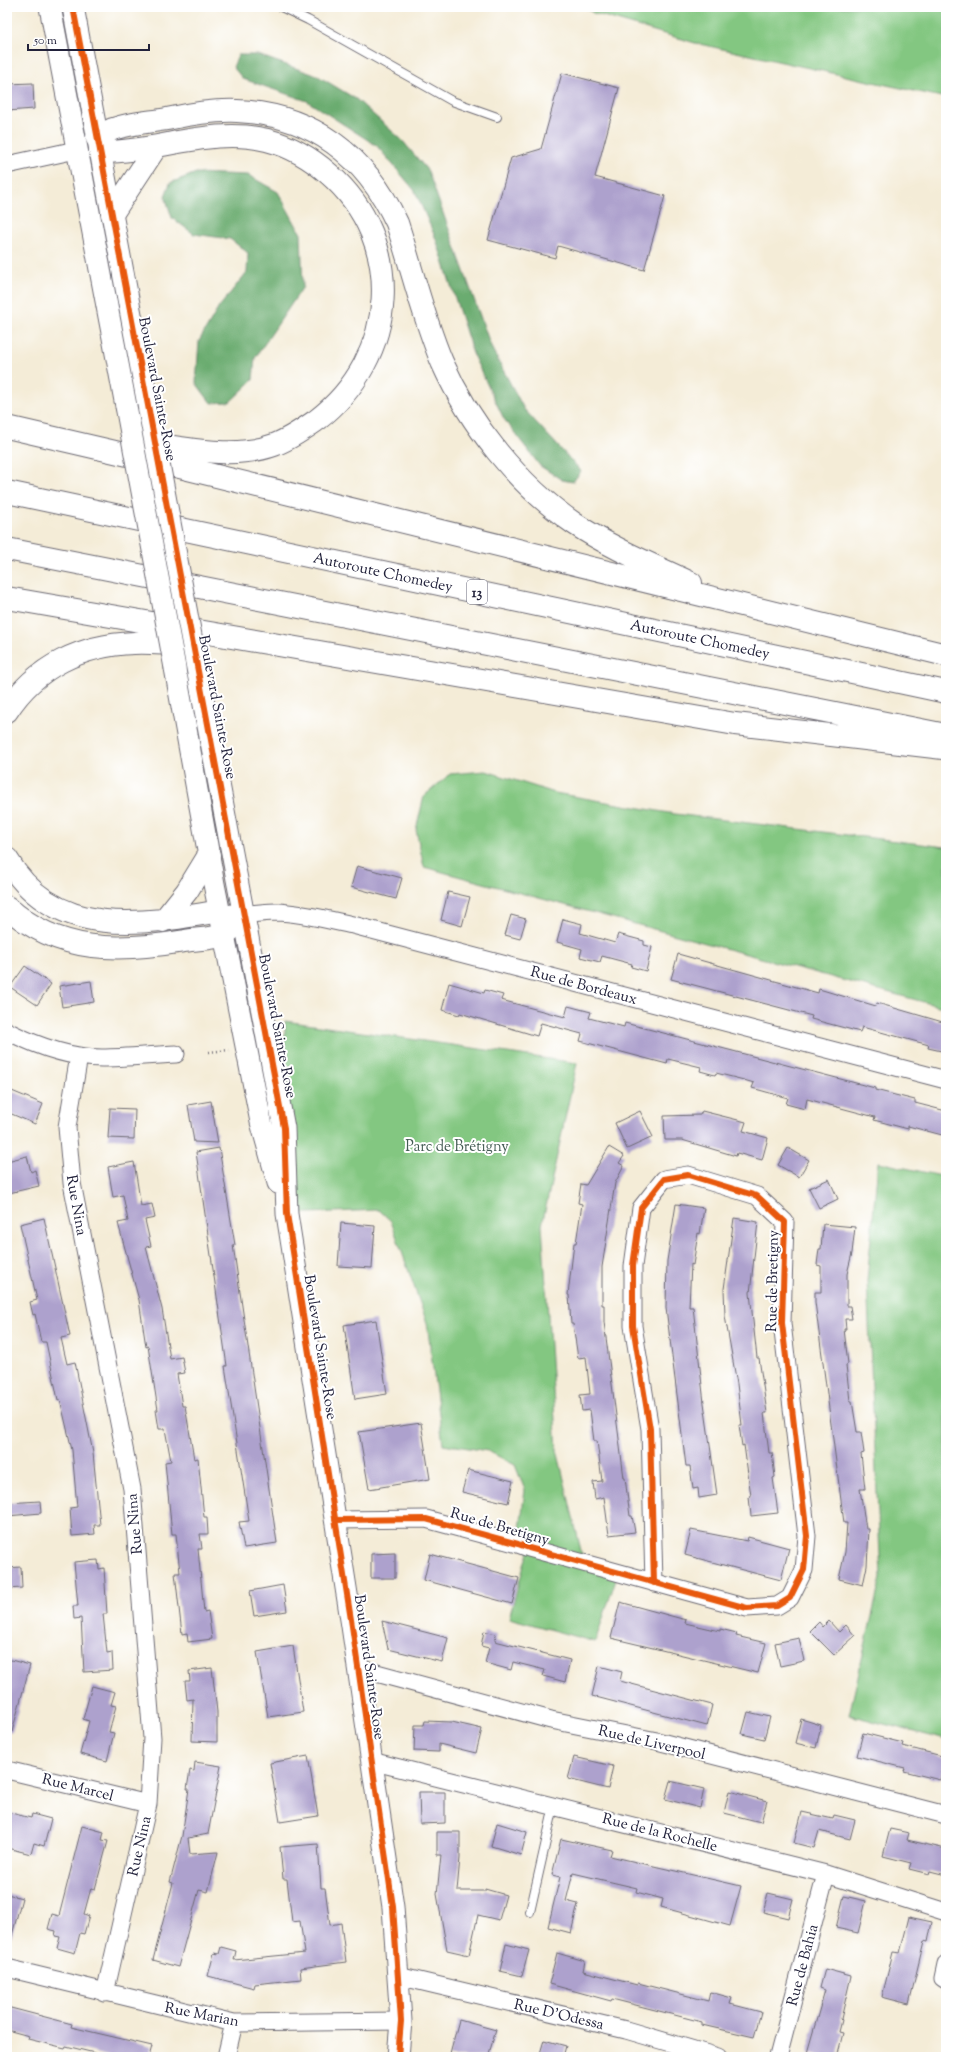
<svg xmlns="http://www.w3.org/2000/svg" width="953" height="2064" font-family="'Sorts Mill Goudy',serif">
<rect width="100%" height="100%" fill="#fff"/>
<filter id="ink" filterUnits="userSpaceOnUse"><feTurbulence type="fractalNoise" baseFrequency=".025" numOctaves="2"/><feDisplacementMap in="SourceGraphic" scale="8" xChannelSelector="R" yChannelSelector="G"/><feConvolveMatrix kernelMatrix="1 2 1 2 8 2 1 2 1" color-interpolation-filters="sRGB"/></filter>
<filter id="wash" filterUnits="userSpaceOnUse"><feTurbulence type="fractalNoise" baseFrequency=".012" numOctaves="4" result="noise"/><feDisplacementMap in="SourceGraphic" scale="16" xChannelSelector="R" yChannelSelector="G"/><feGaussianBlur stdDeviation="0.9" result="paint"/><feColorMatrix in="noise" values="0 0 0 0 0 0 0 0 0 0 0 0 0 0 0 0 0 1.4 0 .05"/><feComposite in="paint" operator="in"/></filter>
<g filter="url(#wash)">
<rect width="100%" height="100%" fill="#f4ecd7"/>
<path fill="#83c781" stroke="#52745e" d="M584,7H946V98L695,43L593,13Z
M486,771L555,793L675,814L946,847V1008L424,867L416,830L424,796L450,774Z
M285,1021L577,1063L542,1225L557,1450L584,1563L618,1573L595,1642L509,1618L529,1548L518,1544L525,1490L515,1465L488,1451L443,1444L427,1323L391,1221L379,1210L287,1214L284,1128Z
M878,1162L946,1177V1740L849,1715L881,1577L867,1281Z"/>
<path fill="#6aac6f" stroke="#466755" d="M238,55H258L318,76L356,99L402,140L428,171L492,349L524,409L581,471L573,482L562,480L540,466L504,419L474,357L436,239L415,191L377,146L307,101L243,79L233,67Z
M196,173L248,175L278,192L301,234L303,287L255,358L253,380L230,402L211,403L196,383L199,341L219,307L247,272L248,253L230,239L194,234L172,218L165,196L170,183Z"/>
<g id="blocks">
<path fill="#ada1cd" d="M562,73L619,88L595,177L665,196L644,270L558,246L555,258L488,240L511,158L541,149Z
M33,83L34,109L7,111V84Z
M357,866L402,878L396,899L351,887Z
M448,892L470,897L462,926L441,920Z
M511,915L526,919L520,939L505,935Z
M563,919L582,924L580,933L615,943L618,934L644,941V945L652,947L646,971L631,967L632,964L602,956L600,962L580,957L582,949L557,942Z
M678,954L818,993L819,989L876,1006L877,1003L946,1023V1052L928,1048L929,1045L862,1027L860,1032L811,1019L812,1016L671,979Z
M25,966L51,984L37,1005L10,987Z
M91,981L94,1002L62,1007L59,986Z
M449,983L484,993L485,990L503,995L501,1000L565,1017L568,1006L591,1012L589,1018L624,1027L625,1023L875,1088V1090L915,1100V1103L946,1111V1136L908,1126V1129L874,1120L875,1117L807,1099L805,1109L786,1104L788,1098L752,1088L754,1083L744,1080L716,1073L715,1075L700,1071L701,1067L668,1059L667,1064L580,1041L582,1034L541,1023L537,1036L460,1013L459,1015L442,1010Z
M7,1089L43,1104L35,1124L7,1112Z
M211,1101L218,1143L194,1142L188,1105Z
M110,1108L135,1109L134,1139L108,1138Z
M640,1111L653,1137L627,1149L615,1123Z
M702,1111L746,1122L743,1131L768,1138L762,1160L737,1153L736,1156L682,1140H665L664,1116L700,1115Z
M609,1147L624,1156L619,1163L624,1166L615,1183L602,1267V1305H604V1322L624,1478H625L630,1516H632L635,1532L609,1535L604,1497L595,1499L593,1482L602,1481L597,1441H594L590,1410L582,1411L580,1395L590,1394L586,1357L578,1358L573,1324H571L569,1295H568L574,1243H576L582,1204L578,1203L581,1184L586,1185Z
M219,1148L235,1245H233L277,1543L244,1548L239,1522L249,1521L225,1366H227L196,1152Z
M788,1148L809,1160L799,1177L778,1165Z
M27,1156L31,1172L35,1170L39,1186L9,1193L7,1161Z
M134,1162L141,1206L152,1204L155,1218L145,1220L151,1246L146,1247L162,1309L170,1359L182,1357L185,1373L177,1374L182,1406H185L194,1459L198,1458L204,1517H207L208,1534H200L202,1549H198L204,1612L208,1611L212,1639L188,1642L187,1633L182,1634L175,1573H180L176,1534H172L165,1462L171,1461L165,1429H159L156,1410H158L148,1346L146,1347L139,1300L118,1223L128,1221L123,1195L113,1197L108,1167Z
M829,1179L838,1199L819,1208L809,1188Z
M676,1204L704,1208L700,1234L698,1233L693,1265L691,1264L689,1307H693L704,1403L717,1495L699,1498L698,1488L693,1489L690,1466H686L666,1308L667,1261Z
M44,1218L70,1336L61,1338L67,1364L75,1362L93,1453L100,1525H94L95,1534L72,1536L70,1508L77,1507L72,1450L60,1399L58,1400L46,1342H41L35,1314L33,1315L30,1302L37,1300L20,1224Z
M734,1218L758,1222L750,1293L757,1358H759L767,1413H764L769,1453H772L775,1477L773,1478L778,1513L751,1516L749,1497L751,1496L744,1445L742,1446L739,1425H742L737,1384L725,1316L724,1289Z
M341,1223L375,1226L372,1268L338,1266Z
M823,1224L855,1227L852,1253L847,1274V1306H850L852,1319H845L846,1329H844L848,1364L846,1365L850,1401H852L857,1432H861L864,1453L861,1454L865,1489H860L866,1529H869L867,1566L863,1585L839,1579L845,1552L847,1523H844L815,1302V1292H821V1266L817,1265L819,1249H821Z
M376,1320L387,1394L355,1399L344,1325Z
M421,1423L430,1479L369,1489L359,1432Z
M468,1470L513,1481L508,1503L462,1492Z
M40,1501L41,1513L7,1516V1503Z
M691,1530L747,1541L748,1537L789,1548L781,1580L685,1555Z
M395,1553V1578H371V1554Z
M430,1554L519,1578L512,1604L424,1580Z
M98,1560L99,1569L104,1568L107,1614H103L107,1653L112,1652L113,1670L84,1672L81,1618L74,1619L73,1606H78L74,1562Z
M21,1567L22,1588L7,1589V1568Z
M283,1585L287,1611L254,1616L250,1591Z
M620,1602L686,1620L685,1623L720,1631V1629L737,1633L736,1636L766,1643L758,1673L611,1638Z
M382,1621L448,1638L442,1662L388,1649Z
M829,1621L839,1632L846,1625L855,1636L834,1655L810,1631L819,1622L823,1627Z
M484,1631L496,1634L495,1641L570,1660L565,1682L543,1676L545,1670L513,1662L511,1670L485,1663L489,1648L481,1646Z
M799,1638L804,1661L780,1666L775,1643Z
M293,1646L303,1712L268,1717L257,1652Z
M7,1659L30,1665L12,1732L7,1731Z
M599,1666L622,1672L620,1681L712,1705L707,1726L592,1696Z
M212,1668L217,1712V1742L192,1741L193,1699L187,1700L185,1681H190L189,1671Z
M92,1686L115,1692L111,1705L116,1706L109,1732L114,1733L107,1761L80,1754L89,1721L83,1719Z
M748,1712L770,1717L764,1739L742,1734Z
M801,1719L821,1725L816,1748L795,1743Z
M425,1721L452,1722L482,1729L476,1753L439,1744V1752L414,1751L415,1725H424Z
M863,1733L903,1743L902,1746L946,1757L940,1780L904,1771L905,1768L857,1756Z
M308,1756L318,1816L280,1822L270,1763Z
M574,1757L613,1766L608,1789L568,1779Z
M195,1762L221,1766L208,1834L188,1838L190,1854L218,1852L208,1892L199,1890L178,1967L153,1960L173,1883L170,1882L182,1836L189,1789H187L190,1770L194,1771Z
M670,1781L704,1789L700,1808L665,1799Z
M729,1791L767,1801L761,1822L724,1813Z
M419,1792H445V1823L420,1824Z
M7,1812L31,1818L32,1814L51,1819L44,1846L34,1843L31,1854L7,1848Z
M802,1812L833,1819L834,1815L855,1820L850,1839L819,1831L814,1848L794,1843Z
M497,1823L527,1832L521,1855L491,1846Z
M82,1826L104,1832L102,1840L108,1841L95,1889L91,1888L84,1914L89,1916L84,1934L80,1933L75,1953L57,1948L60,1937L55,1936L56,1931L48,1929L52,1914L59,1916Z
M890,1829L909,1833L907,1840L946,1849V1875L930,1871L929,1874L909,1869L911,1863L883,1856Z
M437,1832H460V1858L457,1891H485V1889L506,1895L499,1920L478,1915L469,1955L447,1950L437,1894L441,1855H437Z
M561,1839L612,1850L610,1856L741,1886L730,1926L661,1907L663,1899L636,1892L637,1888L573,1873L566,1901L578,1904L571,1933L548,1927L560,1877L552,1875Z
M318,1844L321,1888H325L330,1925L341,1923L346,1962L300,1968L301,1979L255,1984L254,1988L208,1976L214,1953L219,1954L221,1947L236,1951L234,1960L305,1953L300,1921L292,1922L287,1879H283L280,1847Z
M768,1893L793,1899L788,1918L763,1912Z
M7,1894L22,1898L11,1939L7,1938Z
M844,1896L866,1901L858,1933L836,1928Z
M909,1917L932,1922L928,1942L924,1941L909,2004L882,1997L893,1952L900,1953Z
M506,1944L529,1950L522,1976L500,1971Z
M557,1953L585,1961L583,1971L637,1985L638,1983L708,2001L710,1992L732,1998L730,2004L761,2012L754,2037L702,2025V2022L612,1999L611,2001L549,1984Z
M825,1969L851,1976L841,2019L842,2020L839,2032L843,2033L837,2057H823L807,2053L825,1990L820,1988Z
M7,2007L72,2024L71,2027L152,2046L149,2057H111L66,2046L65,2048L28,2039L29,2036L7,2030Z
M459,2020L496,2030L488,2057H449Z
M544,2040L566,2046L563,2057H539Z"/>
</g>
</g>
<g filter="url(#ink)">
<use href="#blocks" fill-opacity="0" stroke="#6c6972" stroke-width="1"/>
<g fill="none" stroke-linecap="round" stroke-linejoin="round">
<defs>
<path id="service" d="M281,7L308,20L452,101L497,117
M530,1912L554,1806"/>
<path id="minor" d="M7,165L76,150
M232,913C247,916 262,912 277,912C303,913 328,920 353,925L946,1080
M7,1031C35,1045 70,1058 102,1058C126,1058 152,1055 176,1054
M79,1056L67,1127L72,1183L132,1489L152,1738L148,1804L105,1993
M335,1520L426,1519L518,1544L529,1548L747,1608L777,1606L790,1598L804,1570L807,1536L782,1323L785,1222L757,1196L688,1175L664,1179L641,1208L633,1266V1326L650,1429L654,1583
M358,1668L551,1720L657,1741L946,1815
M371,1761L826,1874L946,1912
M7,1770L148,1804
M946,1964L943,1978L946,1980
M7,1968L234,2023L401,2021
M398,1976L626,2030L718,2057
M226,2057L234,2023
M778,2057L826,1874"/>
<path id="tertiary" d="M50,7L126,406
M73,7L149,410
M175,668L214,884L261,1122L278,1183
M198,673L284,1128L287,1214L352,1626L393,1907L401,2021L398,2057"/>
<path id="motorway" d="M97,138C102,135 108,131 113,129C130,123 150,122 167,119C190,114 213,110 237,111C312,114 366,156 397,223C412,269 423,317 442,362C470,425 518,485 575,524C611,548 653,565 691,583
M100,152C156,153 211,126 267,140C290,146 311,158 329,174C407,242 398,358 317,420C304,429 290,439 274,445C230,461 181,446 136,442
M112,214L156,147
M7,427L184,468L946,655
M7,492L946,692
M7,549L946,735
M7,598L735,724L943,748
M7,711C36,666 82,645 134,643C153,642 171,645 189,644
M7,859C54,940 143,925 219,911
M7,907C59,954 119,952 185,941C195,939 214,939 224,935C230,932 238,921 243,916
M163,921L187,891L209,855"/>
</defs>
<use href="#service" stroke="#6c6972" stroke-width="10"/>
<use href="#minor" stroke="#6c6972" stroke-width="19"/>
<use href="#tertiary" stroke="#6c6972" stroke-width="23"/>
<use href="#motorway" stroke="#6c6972" stroke-width="24"/>
<path stroke="#6c6972" stroke-width="2.5" stroke-dasharray="1 3" stroke-linecap="butt" d="M209,1052L229,1050"/>
<use href="#service" stroke="#fff" stroke-width="8"/>
<use href="#minor" stroke="#fff" stroke-width="17"/>
<use href="#tertiary" stroke="#fff" stroke-width="21"/>
<use href="#motorway" stroke="#fff" stroke-width="22"/>
<defs>
<path id="tertiary-bridge" d="M126,406L175,668
M149,410L198,673"/>
</defs>
<use href="#tertiary-bridge" stroke="#6c6972" stroke-width="23" stroke-linecap="butt"/>
<use href="#tertiary-bridge" stroke="#fff" stroke-width="21"/>
<defs>
<path id="cycleway" d="M73,7L284,1128L287,1214L352,1626L393,1907L401,2021L398,2057
M335,1520L426,1519L518,1544L529,1548L747,1608L777,1606L790,1598L804,1570L807,1536L782,1323L785,1222L757,1196L688,1175L664,1179L641,1208L633,1266V1326L650,1429L654,1583"/>
</defs>
<use href="#cycleway" stroke="#fff" stroke-width="8"/>
<use href="#cycleway" stroke="#e8590c" stroke-width="6"/>
</g>
</g>
<g text-anchor="middle" stroke-width="4" stroke-linejoin="round" paint-order="stroke">
<rect fill="#fff" stroke="#646476" stroke-width="1" x="467" y="580" width="20" height="24" rx="3"/>
<g font-size="14" font-weight="bold" fill="#22223b">
<text x="477" y="597">13</text>
</g>
<g font-size="15" fill="#22223b" stroke="#fff">
<text transform="translate(158 389) rotate(79)" y="5">Boulevard Sainte-Rose</text>
<text transform="translate(383 572) rotate(12)" y="5">Autoroute Chomedey</text>
<text transform="translate(700 639) rotate(12)" y="5">Autoroute Chomedey</text>
<text transform="translate(218 707) rotate(79)" y="5">Boulevard Sainte-Rose</text>
<text transform="translate(584 985) rotate(15)" y="5">Rue de Bordeaux</text>
<text transform="translate(278 1026) rotate(79)" y="5">Boulevard Sainte-Rose</text>
<text transform="translate(77 1205) rotate(80)" y="5">Rue Nina</text>
<text transform="translate(772 1281) rotate(-89)" y="5">Rue de Bretigny</text>
<text transform="translate(321 1347) rotate(81)" y="5">Boulevard Sainte-Rose</text>
<text transform="translate(134 1524) rotate(-95)" y="5">Rue Nina</text>
<text transform="translate(500 1526) rotate(16)" y="5">Rue de Bretigny</text>
<text transform="translate(370 1667) rotate(82)" y="5">Boulevard Sainte-Rose</text>
<text transform="translate(652 1742) rotate(13)" y="5">Rue de Liverpool</text>
<text transform="translate(78 1787) rotate(14)" y="5">Rue Marcel</text>
<text transform="translate(660 1832) rotate(14)" y="5">Rue de la Rochelle</text>
<text transform="translate(139 1846) rotate(-77)" y="5">Rue Nina</text>
<text transform="translate(802 1965) rotate(-75)" y="5">Rue de Bahia</text>
<text transform="translate(202 2014) rotate(11)" y="5">Rue Marian</text>
<text transform="translate(559 2014) rotate(13)" y="5">Rue D'Odessa</text>
</g>
<g font-size="15" fill="#445c54" stroke="#fff">
<text x="457" y="1151">Parc de Brétigny</text>
</g>
</g>
<rect width="953" height="2064" fill="none" stroke="#fff" stroke-width="24"/>
<path d="M28 44v6h121v-6" fill="none" stroke="#22223b" stroke-width="2"/>
<text x="34" y="44" font-size="12" fill="#22223b" stroke="#ffffff" stroke-width="3" paint-order="stroke">50 m</text>
</svg>
